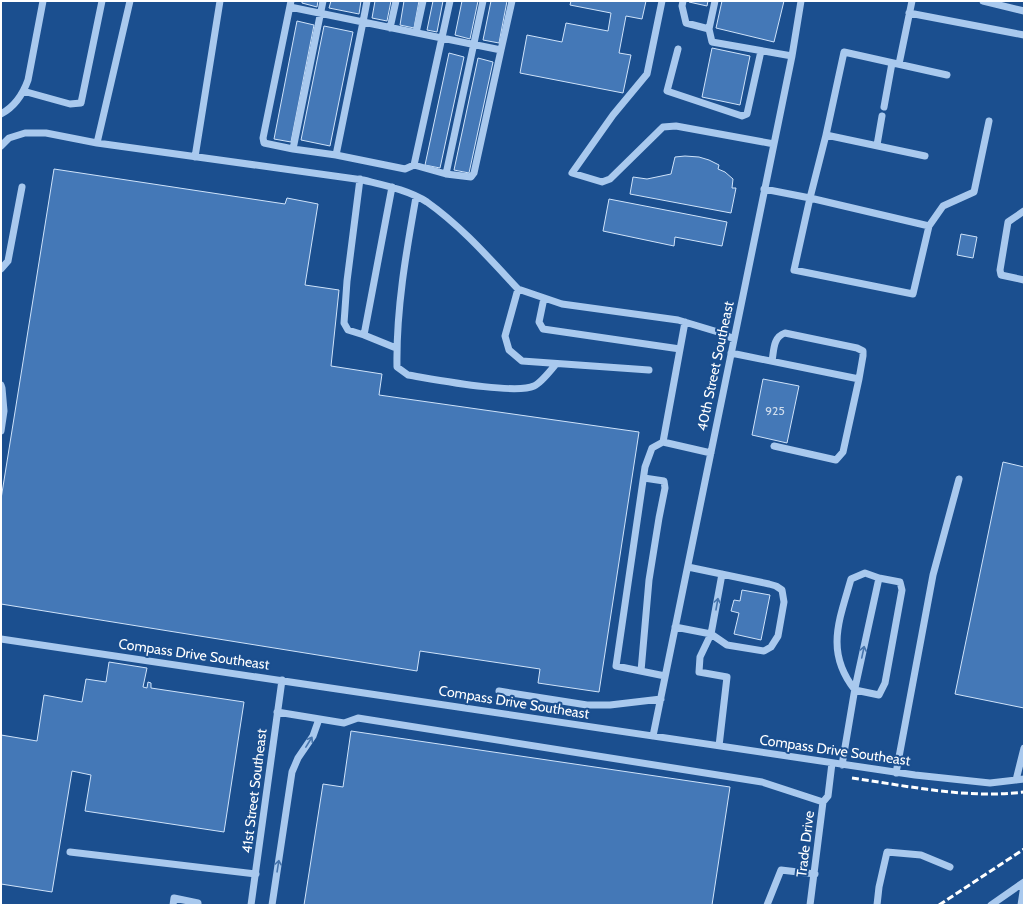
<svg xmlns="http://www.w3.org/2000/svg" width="1025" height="906" font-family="Cabin,sans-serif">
<rect width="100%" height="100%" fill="#1b4f8f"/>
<path fill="#4478b7" stroke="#cfe3fa" d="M302,1H318L317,7L302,3Z
M331,1H361L359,14L329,8Z
M375,1H391L387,21L372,18Z
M404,1H419L414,28L400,25Z
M433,1H443L437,32L427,30Z
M462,1H478L470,39L455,35Z
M491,1H507L499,43L483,40Z
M571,1H646L642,19L626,16L619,53L631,55L623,93L520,73L527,35L562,42L566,23L608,31L611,13L570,5Z
M689,1H708L707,6L689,2Z
M722,1H784L774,42L716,28Z
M297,21L314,25L291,142L274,139Z
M324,26L353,32L330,146L301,140Z
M712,48L750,56L740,105L702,97Z
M449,53L464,57L440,168L425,165Z
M478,58L493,62L469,173L454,170Z
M685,156L699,157L709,160L719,165L718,169L725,172L733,179L732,188H736L731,213L630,194L633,177L647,179L671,174L675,157Z
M54,169L285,204L287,198L318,204L305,285L339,290L331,366L382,374L379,395L639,432L599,692L538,683L540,669L420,651L417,671L1,604V499Z
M609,199L727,222L722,246L675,237L674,246L603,231Z
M961,234L977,237L973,258L957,255Z
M763,379L799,386L787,443L752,435Z
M1003,462L1024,467V708L955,694Z
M742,590L770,595L761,640L734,634L739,613L731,611L734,600L740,601Z
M109,662L147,668L143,687L147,688L148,682L151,683V688L244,702L224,832L85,811L91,775L72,771L52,892L1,884V735L37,741L44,695L82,702L86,679L106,682Z
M351,731L730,787L712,905H304L323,784L343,787Z"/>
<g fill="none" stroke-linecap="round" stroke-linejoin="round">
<path stroke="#a9c9ee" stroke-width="7" d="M291,1L263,138L264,143L293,149L323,1
M450,1L414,165L446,174L471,177L474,173L501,50
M662,1L647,74L613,115L572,173L602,182L610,179L663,127L676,126L774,144
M683,1L682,6L686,23L709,29
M715,1L709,29L712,42L792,56
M983,1L1024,11
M290,7L363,22L367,1
M909,13L1024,35
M390,28L396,1
M416,33L423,1
M678,49L667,91L742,116L747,114L761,51
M899,64L912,1
M23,91L70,104L81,103L102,1
M884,107L892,63
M1,114C14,107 23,94 28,80L43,1
M826,135L925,156
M97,143L130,1
M877,145L882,116
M1,146L9,138L25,133H46L97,143L363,180C383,185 409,190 427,202C461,226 489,258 518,289L505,336L509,350L522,361L649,370
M293,149L336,155L363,22L501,50L512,1
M336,155L405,169L414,165
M195,157L220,1
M446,174L483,1
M360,179L347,281L344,323L348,330L364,335
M392,187L364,335L396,348
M764,189L810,198L826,135L844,52L947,75
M416,197C406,253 396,310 397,367L408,375C433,379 515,395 534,386C541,383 551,370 556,364
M1024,211L1008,222L1000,270L1001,275L1024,280
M929,226L913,294L794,270L810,198L929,226L943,206L974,192L989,121
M1,269L8,261L22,187
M518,289L562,304L678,320L718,332L734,339
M544,298L539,322L543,329L680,349
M731,353L859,379L843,452L836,460L774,446
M772,361C774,350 773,337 785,333L857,348L863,351V356L859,379
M1,385L2,388L4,411L1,431
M663,442L711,453
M865,573L879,578L900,582L902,590L885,683L879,695L855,690C825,652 839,621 851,579Z
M675,627L711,634L727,645L764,651L771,647L778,636L784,602L782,590L776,586L769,584L688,567
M1,639L915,775L990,783L1024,779
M641,671L649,580L659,518L665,488L664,481L644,478
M665,676L616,666L645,467L652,448L663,442L685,322
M499,691L587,705H610L661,699
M277,712L344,723L358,718L762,782L823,802
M653,736L792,56L801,1
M719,746L727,677L699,672L700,657L711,634L722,574
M842,765L855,688L879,578
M896,773L933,575L959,479
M1016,780L1024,748
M70,852L256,874
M173,905L174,898L198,903V905
M251,905L282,680
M272,905L292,772L298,758L313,736L319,719
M767,905L781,870L815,874
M810,905L823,802L828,796L832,763
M877,905L879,887L887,852L921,855L950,867
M991,905L1024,882
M1021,905L1024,885"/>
<path stroke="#fff" stroke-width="3" stroke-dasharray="7 3" stroke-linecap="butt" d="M852,778C908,786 967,799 1024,792
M939,905L1024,849"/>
</g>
<defs><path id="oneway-shaft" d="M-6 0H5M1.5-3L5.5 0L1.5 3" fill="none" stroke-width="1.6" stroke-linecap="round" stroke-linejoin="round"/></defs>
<g stroke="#4674ac">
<use href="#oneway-shaft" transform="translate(717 604) rotate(-80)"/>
<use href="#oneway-shaft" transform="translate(863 652) rotate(-78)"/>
<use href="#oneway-shaft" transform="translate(309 742) rotate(-58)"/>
<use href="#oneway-shaft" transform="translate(278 866) rotate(-81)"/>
</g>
<g text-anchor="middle" stroke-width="4" stroke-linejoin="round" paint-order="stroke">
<g font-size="12" fill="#d0dded">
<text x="775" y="415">925</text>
</g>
<g font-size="14" fill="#fff" stroke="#1b4f8f">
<text transform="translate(715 366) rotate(-78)" y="5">40th Street Southeast</text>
<text transform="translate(194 654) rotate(8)" y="5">Compass Drive Southeast</text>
<text transform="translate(514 702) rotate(9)" y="5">Compass Drive Southeast</text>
<text transform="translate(835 750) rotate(8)" y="5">Compass Drive Southeast</text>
<text transform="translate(254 791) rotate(-83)" y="5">41st Street Southeast</text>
<text transform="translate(805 844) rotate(-83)" y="5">Trade Drive</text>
</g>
</g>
<rect width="1025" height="906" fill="none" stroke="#ffffff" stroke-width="4"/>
</svg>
